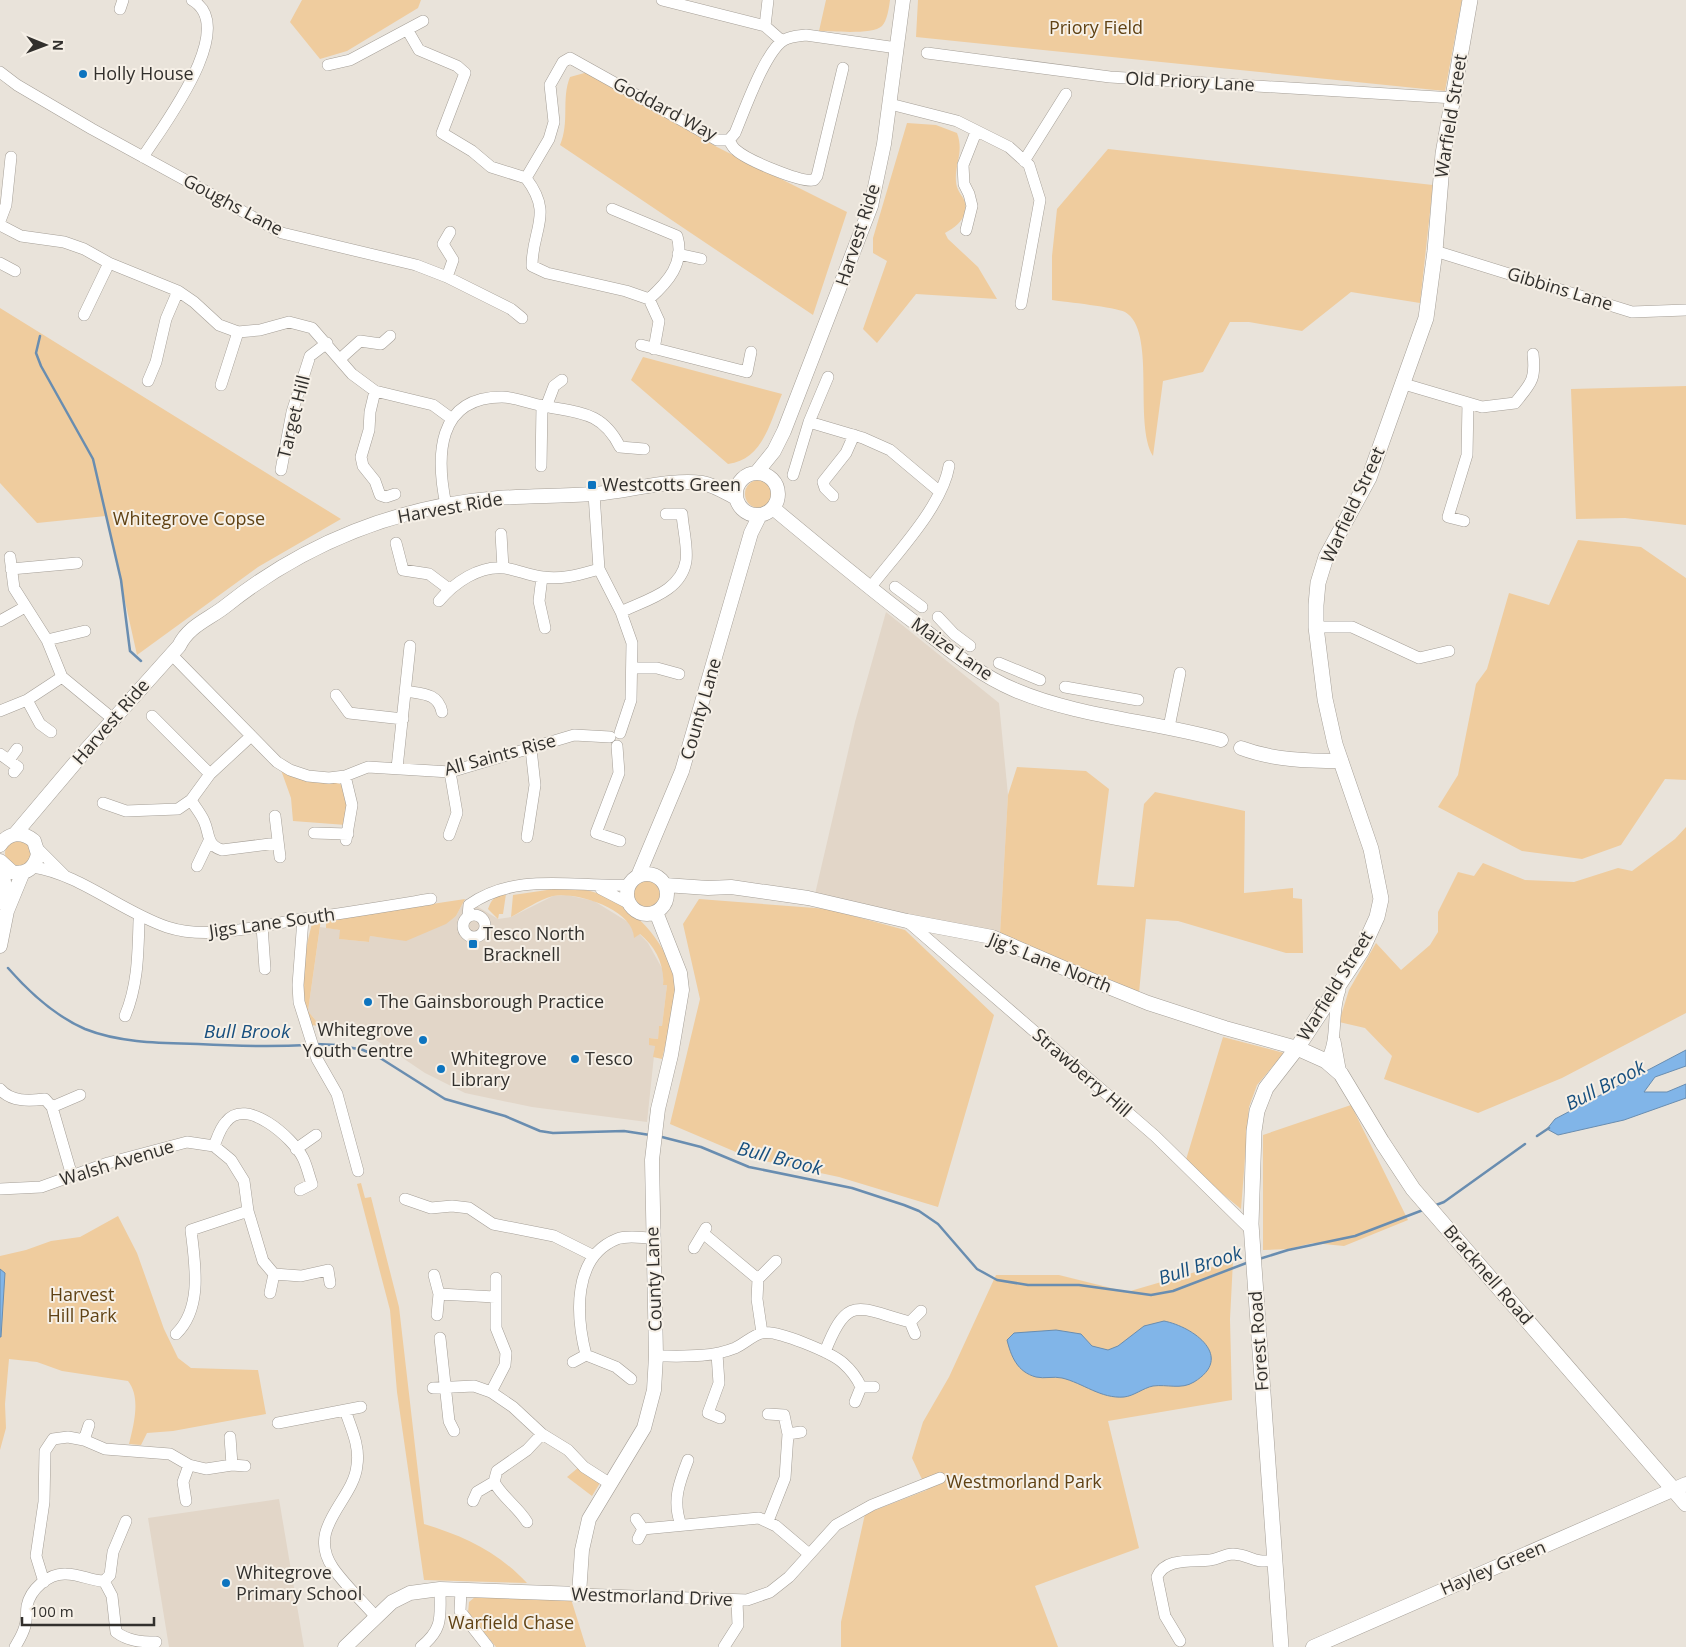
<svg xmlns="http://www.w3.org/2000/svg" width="1686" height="1647" font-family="'Open Sans',sans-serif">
<rect width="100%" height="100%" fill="#e9e3da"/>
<path fill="#e2d6c8" d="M886,612L999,703L1008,795L1000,934L815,894L855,722Z
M567,895L594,901L628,922L648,943L663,970V984L667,985L662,1026H659L658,1039L650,1038L655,1046L647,1122L532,1107L465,1093L425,1073L376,1040L320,1026L308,1011L320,927L341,930L340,939L369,942L370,936L406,940L456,916L465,899L498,919L511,917L553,896Z
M279,1499L304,1647H169L148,1518Z"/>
<path fill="#efcc9e" d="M302,0H421L418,8L347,51L320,59L290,22Z
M826,0H890C889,8 887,21 882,26C873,35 833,31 819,31Z
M918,0H1462L1445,91L916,37Z
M588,72L717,147L847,212L813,315L560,145C570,122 561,99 570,77Z
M907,123L936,125L957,133C965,154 952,168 957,187C960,196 968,200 965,211C963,222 954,228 945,233L948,239L978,267L997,299L916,294L877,343L863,329L887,261L873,253V238Z
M1108,149L1433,185L1420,303L1351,292L1302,331L1249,322H1230L1203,372L1163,381L1153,456C1133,424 1157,330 1125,312C1115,307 1066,302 1052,300V256L1057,209Z
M0,308L341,519L258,567L137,655L106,516L37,523L0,483Z
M643,357L782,394C770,422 763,460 728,464L631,380Z
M1686,386V525L1625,518L1576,519L1571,389Z
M745 494a14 14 0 1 1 28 0a14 14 0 1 1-28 0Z
M1578,540L1641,547L1686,578V780L1665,779L1621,845L1582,859L1522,851L1438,807L1458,775L1476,684L1487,669L1509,593L1549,605Z
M1017,767L1086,771L1109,789L1097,885L1134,887L1144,804L1155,792L1245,811L1244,893L1293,888V898L1302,899L1303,953H1286L1178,921L1146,919L1139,993L1000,934L1008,795Z
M281,770L344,785L348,806L346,825L293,821L291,798Z
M1686,827V1013L1562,1078L1478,1113L1384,1079L1392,1056L1365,1028L1339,1022L1349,990L1376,943L1401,970L1430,945L1438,932V912L1458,872L1474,876L1483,863L1525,880L1574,882L1618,868L1632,871L1675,839Z
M5 853a13 13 0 1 1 26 0a13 13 0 1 1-26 0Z
M632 892a16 16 0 1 1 32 0a16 16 0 1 1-32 0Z
M554,889C562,889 572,888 580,889C625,895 669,940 675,984C678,1008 667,1035 662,1059L653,1057L655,1046L649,1045V1038L658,1039L659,1026H662L667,985H663C665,965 655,946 640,934L634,938C634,910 577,891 553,896C538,900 524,910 511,917L513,895Z
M506,894L503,914H499L498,919L488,909C492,898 495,896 506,894Z
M465,899L456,916L446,924L406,941L370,936L369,942L339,939L340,930L326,928V920Z
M699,899L828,909L905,930L994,1015L938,1207L839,1177L750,1158L670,1124L700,999L683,924Z
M321,919L308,1011L320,1026L310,1025C292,997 305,954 312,923Z
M1223,1037L1284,1053L1257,1085L1249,1107L1241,1209L1185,1163Z
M1351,1105L1408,1220L1344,1246L1313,1243L1288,1249L1263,1250V1135Z
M361,1183L365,1198L371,1197L399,1307L424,1524C464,1536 498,1552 527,1583L424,1580L397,1392L390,1310L357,1184Z
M118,1216L137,1253L164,1329L178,1358L191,1368L258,1370L266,1414L173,1431L147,1433L141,1445L129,1444C134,1424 141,1397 128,1381L62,1371L37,1362L9,1359L5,1404L6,1428L0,1450V1256L26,1250L51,1241L80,1237Z
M1233,1261L1230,1319L1232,1400L1108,1421L1139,1548L1035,1586L1058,1647H841V1622L865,1514L927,1490L912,1458L923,1422L949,1377L996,1275H1059L1127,1292Z
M579,1467L600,1483L592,1496L567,1477Z
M475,1597L571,1599L586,1647H496L468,1613L469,1602Z"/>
<path fill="#81b5e8" stroke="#698db0" d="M1686,1050V1066L1655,1077L1644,1092H1667L1686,1084V1098L1624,1120L1558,1135L1547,1129L1555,1119Z
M0,1269L5,1273L1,1337H0Z
M1164,1321C1194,1327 1235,1357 1194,1382C1181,1390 1167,1384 1153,1386C1143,1388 1134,1396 1124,1397C1101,1399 1083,1383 1062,1378C1054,1376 1044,1379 1036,1377C1017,1372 1011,1356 1007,1340L1014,1333L1056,1330L1081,1334L1092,1346L1108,1350L1118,1346L1144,1326Z"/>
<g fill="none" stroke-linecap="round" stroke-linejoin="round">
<path stroke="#698db0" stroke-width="2.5" d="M40,336L36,353L41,366L93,459L121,580L130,651L141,661
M8,968C29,992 55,1016 85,1029C120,1043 161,1043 198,1044C235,1046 271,1047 308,1045
M316,1044L337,1045L363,1050L377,1056L445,1099L505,1116L540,1131L553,1133L624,1131L650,1135
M658,1136L701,1147L749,1167L852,1188L904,1205L919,1211L938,1224L977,1269L997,1280L1028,1285H1079L1151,1295L1173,1291L1249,1262
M1537,1136L1549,1128
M1436,1205L1444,1202L1525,1144
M1259,1259L1288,1250L1355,1236L1423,1210"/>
<defs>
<path id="minor" d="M662,0L765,26L782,41
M120,9L123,0
M765,26L768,0
M408,31L419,50L457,66L465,73L442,133L472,151L491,167L526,178
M927,53L1110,77L1454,98
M328,65L350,60L423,21
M0,72L17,85L92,129L282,233L416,265L447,277L511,309L522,318
M890,104L957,121L1009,147L1029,165L1040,200L1021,304
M729,140L735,133C744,112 765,51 784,40C791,36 798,36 806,35L897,48
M729,140C731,144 733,148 736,150C747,160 801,183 814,180L817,176L843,68
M143,157C162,127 240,27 192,0
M1024,161L1066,94
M526,178L549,139L554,122L550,85L563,62L570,58L717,140H729
M526,178C554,215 532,228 532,266L547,273L626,291L649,299L659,321L654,349
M612,209L677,236C685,263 668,282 649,299
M0,221L6,205L11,157
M0,225L21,236L64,242L84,249L109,263L178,291L194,302L219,325L238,332L260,330L289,322L312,328L352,374L375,391L433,405L452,419
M966,230L972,206L969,194L964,184L963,165L976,132
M1435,251L1632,312L1686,310
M678,254L701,259
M0,263L15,271
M447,277L453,260L443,244L450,232
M84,315L109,263
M641,345L747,372L751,352
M340,359L360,341L381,344L390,336
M148,381L156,362L166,319L178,291
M1404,384L1482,407L1515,403C1531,383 1536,380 1533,354
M221,385L238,332
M375,391L370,412L369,430L361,457L363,466L375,481L380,495L386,497L395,494
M546,407L554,386L562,380
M809,422L863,438L890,450L940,492
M541,466L542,406
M281,470L292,412L310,356L327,343
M793,475L809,422L828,377
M594,494L599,569L621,612L632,643L631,700L620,733
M833,496L825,488L823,482L846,453L854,435
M446,505C436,457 436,397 502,397C516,397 530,404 544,406C579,413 602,411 620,447L644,449
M1464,521L1448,517L1467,455L1468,403
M501,534L503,568
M396,543L403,570L429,574L449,589
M10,557L14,588L47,640L62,677L113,719
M11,569L77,563
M542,577L539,601L545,628
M895,587L922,607
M870,588C895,555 942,507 949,466
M439,601C454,583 479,565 505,568C518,570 530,576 543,577C563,580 581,574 599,569
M621,612C645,600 681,592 686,561C688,547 683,529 682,514H666
M938,617L954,634L970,646
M0,621L25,607
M1316,627H1352L1419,658L1449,651
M47,640L85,631
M171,654L277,762L290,770L308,776L329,778L345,776L368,767L450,772L574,735L610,737
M999,663L1040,680
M633,668H657L679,674
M1065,687L1138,700
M405,691C423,694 438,693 442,712
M336,695L349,713L403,719
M27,700L40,724L51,732
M0,711L27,700L62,677
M152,716L210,774
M1169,727L1180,673
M617,746L619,773L596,833L620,841
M0,754L18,767L14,772
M9,760L17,749
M397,768L410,646
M345,776L352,805L346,840
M191,800C195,807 201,814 204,821C210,834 206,845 222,850L277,843
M103,803L126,811L178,809L191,800L210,774L250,737
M275,816L280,857
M314,833L348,834
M449,835L457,813L450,772
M527,837L535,785L531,749
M37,848L64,875
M197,866L209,841
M33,867C80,874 122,912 167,927C210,941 261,925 303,919C346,913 388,906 431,899
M601,889L630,904
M463 926a11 11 0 1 1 22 0a11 11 0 1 1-22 0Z
M468,916L469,905C517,871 576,888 630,885
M303,919L298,985L299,1002L317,1059L337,1094L358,1171
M907,921L1155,1136L1252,1231
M262,926L265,969
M125,1016C138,985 138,954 139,921L141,917
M1335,1041L1341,1074
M1326,1061C1339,1039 1331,1013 1340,990
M0,1089C11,1102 29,1101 45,1099L52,1107L72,1176
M52,1107L80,1095
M214,1146C217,1139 220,1128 226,1122C246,1096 293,1138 303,1158C307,1166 309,1176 312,1184L300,1190
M296,1149L316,1135
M0,1189L41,1187L108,1163L187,1142L214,1146L231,1160L244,1181L248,1211L263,1261L274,1274L301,1276L328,1270L330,1283
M405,1199L431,1208L452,1206L469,1208L493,1224L554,1236L594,1256
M704,1234L758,1279L757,1299L762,1333
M694,1248L706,1228
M434,1275L439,1294L495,1297
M758,1279L776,1261
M270,1293L274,1274
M437,1315L439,1294
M176,1334C203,1308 195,1264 191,1230L248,1211
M915,1334L910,1322L921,1311
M440,1338L449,1421L454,1431
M825,1352C848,1292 859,1309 910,1322
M717,1354L719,1383L708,1413L720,1418
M656,1356C683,1356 710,1358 735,1348C744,1344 753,1335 762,1333C776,1329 832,1353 843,1363C851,1370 857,1378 861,1387L855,1402
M573,1362L586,1355
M631,1379L616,1367L586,1355C576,1316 572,1257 617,1239C627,1235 642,1238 652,1238
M861,1387H874
M433,1388L474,1386L491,1392L513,1407L542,1434L568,1450L584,1467L609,1483
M491,1392L505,1365L506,1353L496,1328V1278
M345,1410C351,1428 360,1446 357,1465C354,1501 305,1527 333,1568C345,1585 362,1601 376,1617
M768,1414L784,1415L788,1434
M278,1423L361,1407
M230,1437L232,1465
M84,1440L89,1425
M494,1482C503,1498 518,1507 527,1522
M186,1501L183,1482L189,1465
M473,1501L477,1492L494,1482L497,1471L527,1450L542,1434
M636,1519L643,1529L638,1539
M768,1521L785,1478L788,1434L801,1432
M681,1525C672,1501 679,1483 688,1460
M643,1529L759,1518L776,1526L809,1554
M104,1581L112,1596L116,1632C128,1641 141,1642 156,1642
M44,1582L36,1556L44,1502L45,1451L53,1439L68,1437L84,1440L105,1449L170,1454L189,1465L206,1469L232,1465L245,1466
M461,1590L460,1611L488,1647
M579,1594L747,1600L770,1592L789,1577L836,1525L872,1505L940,1478
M1180,1641L1165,1616L1157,1577C1165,1557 1193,1562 1210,1560C1218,1559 1225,1554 1233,1554C1252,1555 1252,1564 1275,1560
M15,1647C19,1640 23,1634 25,1626C27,1620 26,1613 27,1606C30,1590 48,1573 66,1574C80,1574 91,1581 104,1581L110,1575L113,1552L126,1521
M421,1647C444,1628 440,1616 440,1589
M724,1647L738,1625L737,1601"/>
<path id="tertiary" d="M757,472L774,451L784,431L871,206L884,144L903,0
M736 494a21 21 0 1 1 42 0a21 21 0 1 1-42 0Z
M773,508C821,548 868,587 918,625C948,649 979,675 1015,690C1078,717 1154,721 1221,740
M1241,748C1273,760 1307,761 1341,761
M15,834L86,750L179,646C189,625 210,619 227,605C305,543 398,506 498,498C529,496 561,496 593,494C624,492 673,478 702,483C714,485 725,492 736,498
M0,845C9,832 22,831 34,841L38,854C35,868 26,875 12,872L0,861
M2,865L7,908
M627 894a20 20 0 1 1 40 0a20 20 0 1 1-40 0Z
M638,876L682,771L751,533L760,515
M665,885L708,888L731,887L808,898L907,921L992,937L1096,982L1148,1003L1225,1028L1297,1048
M0,946L7,911L23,872
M345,1647L392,1602L410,1593L440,1589L579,1594L582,1550L589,1519L644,1428L654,1390L656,1356L652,1160L658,1109L671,1055L682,990L680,973L656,912
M1313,1647L1686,1484"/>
<path id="secondary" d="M1297,1048L1326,1061L1341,1074L1382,1142L1413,1189L1686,1504
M1281,1647L1251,1224L1254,1131L1257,1111L1266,1088L1297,1048L1362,950L1377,917L1381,899L1371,849L1335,744L1325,699L1316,627V605L1318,583L1326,557L1369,478L1426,318L1435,251L1443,154L1470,0"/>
</defs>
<use href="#minor" stroke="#a59f97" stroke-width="12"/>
<use href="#tertiary" stroke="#a59f97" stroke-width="15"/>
<use href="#secondary" stroke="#a59f97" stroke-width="16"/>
<use href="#minor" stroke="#fff" stroke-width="11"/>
<use href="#tertiary" stroke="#fff" stroke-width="14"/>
<use href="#secondary" stroke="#fff" stroke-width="15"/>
</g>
<g fill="#0d74bf" stroke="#f6f0e7" stroke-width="2">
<circle cx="83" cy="74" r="5"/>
<rect x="587" y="480" width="10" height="10" rx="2.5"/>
<rect x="468" y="939" width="10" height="10" rx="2.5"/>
<circle cx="368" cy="1002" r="5"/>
<circle cx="423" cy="1040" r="5"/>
<circle cx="575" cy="1059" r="5"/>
<circle cx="441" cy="1069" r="5"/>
<circle cx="226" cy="1583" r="5"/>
</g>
<g text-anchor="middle" stroke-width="4" stroke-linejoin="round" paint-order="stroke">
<g font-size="18" fill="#604214" stroke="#f6f0e7">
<text x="1096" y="34">Priory Field</text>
<text x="189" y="525">Whitegrove Copse</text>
<text x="82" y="1301">Harvest<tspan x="82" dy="21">Hill Park</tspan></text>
<text x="1024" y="1488">Westmorland Park</text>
<text x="511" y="1629">Warfield Chase</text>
</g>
<g font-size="18" fill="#32302d" stroke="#f6f0e7" text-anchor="start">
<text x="93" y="80">Holly House</text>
<text x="602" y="491">Westcotts Green</text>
<text x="483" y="940">Tesco North<tspan x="483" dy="21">Bracknell</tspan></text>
<text x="378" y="1008">The Gainsborough Practice</text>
<text x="413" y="1036" text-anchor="end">Whitegrove<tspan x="413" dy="21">Youth Centre</tspan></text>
<text x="451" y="1065">Whitegrove<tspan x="451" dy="21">Library</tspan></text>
<text x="585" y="1065">Tesco</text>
<text x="236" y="1579">Whitegrove<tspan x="236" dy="21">Primary School</tspan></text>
</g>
<g font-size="18" fill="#32302d" stroke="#f6f0e7">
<text transform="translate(1190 82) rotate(3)" y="6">Old Priory Lane</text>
<text transform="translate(665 109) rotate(28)" y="6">Goddard Way</text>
<text transform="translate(1451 116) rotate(-81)" y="6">Warfield Street</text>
<text transform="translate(233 205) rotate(28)" y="6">Goughs Lane</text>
<text transform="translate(858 235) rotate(-72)" y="6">Harvest Ride</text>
<text transform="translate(1560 289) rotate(17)" y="6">Gibbins Lane</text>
<text transform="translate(294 417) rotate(-76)" y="6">Target Hill</text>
<text transform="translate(1353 505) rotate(-65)" y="6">Warfield Street</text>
<text transform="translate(450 508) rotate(-10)" y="6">Harvest Ride</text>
<text transform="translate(952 649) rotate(35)" y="6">Maize Lane</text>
<text transform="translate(701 709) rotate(-74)" y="6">County Lane</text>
<text transform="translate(111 722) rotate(-49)" y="6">Harvest Ride</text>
<text transform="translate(500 755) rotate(-15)" y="6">All Saints Rise</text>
<text transform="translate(272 923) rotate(-8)" y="6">Jigs Lane South</text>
<text transform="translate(1050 963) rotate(22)" y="6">Jig's Lane North</text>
<text transform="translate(1335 986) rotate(-58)" y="6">Warfield Street</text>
<text transform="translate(1082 1073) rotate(41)" y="6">Strawberry Hill</text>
<text transform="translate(117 1163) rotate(-17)" y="6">Walsh Avenue</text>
<text transform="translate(1488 1275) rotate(49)" y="6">Bracknell Road</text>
<text transform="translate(654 1279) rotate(-92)" y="6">County Lane</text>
<text transform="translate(1259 1341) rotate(-94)" y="6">Forest Road</text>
<text transform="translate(1493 1568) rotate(-23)" y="6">Hayley Green</text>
<text transform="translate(652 1597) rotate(2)" y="6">Westmorland Drive</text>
</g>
<g font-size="19" font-style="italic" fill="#18507f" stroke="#f6f0e7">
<text x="247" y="1038">Bull Brook</text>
<text transform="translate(1605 1085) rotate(-27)" y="7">Bull Brook</text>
<text transform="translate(780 1158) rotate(14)" y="7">Bull Brook</text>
<text transform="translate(1200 1265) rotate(-18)" y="7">Bull Brook</text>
</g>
</g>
<g transform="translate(45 45) rotate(91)" stroke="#f6f0e7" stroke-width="4" paint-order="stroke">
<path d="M0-4L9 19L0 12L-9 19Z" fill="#32302d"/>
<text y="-8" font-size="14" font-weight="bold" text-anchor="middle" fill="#32302d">N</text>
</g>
<path d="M22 1617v8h132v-8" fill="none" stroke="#32302d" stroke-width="2.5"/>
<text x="30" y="1617" font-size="15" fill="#32302d" stroke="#f6f0e7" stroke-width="4" paint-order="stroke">100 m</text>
</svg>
